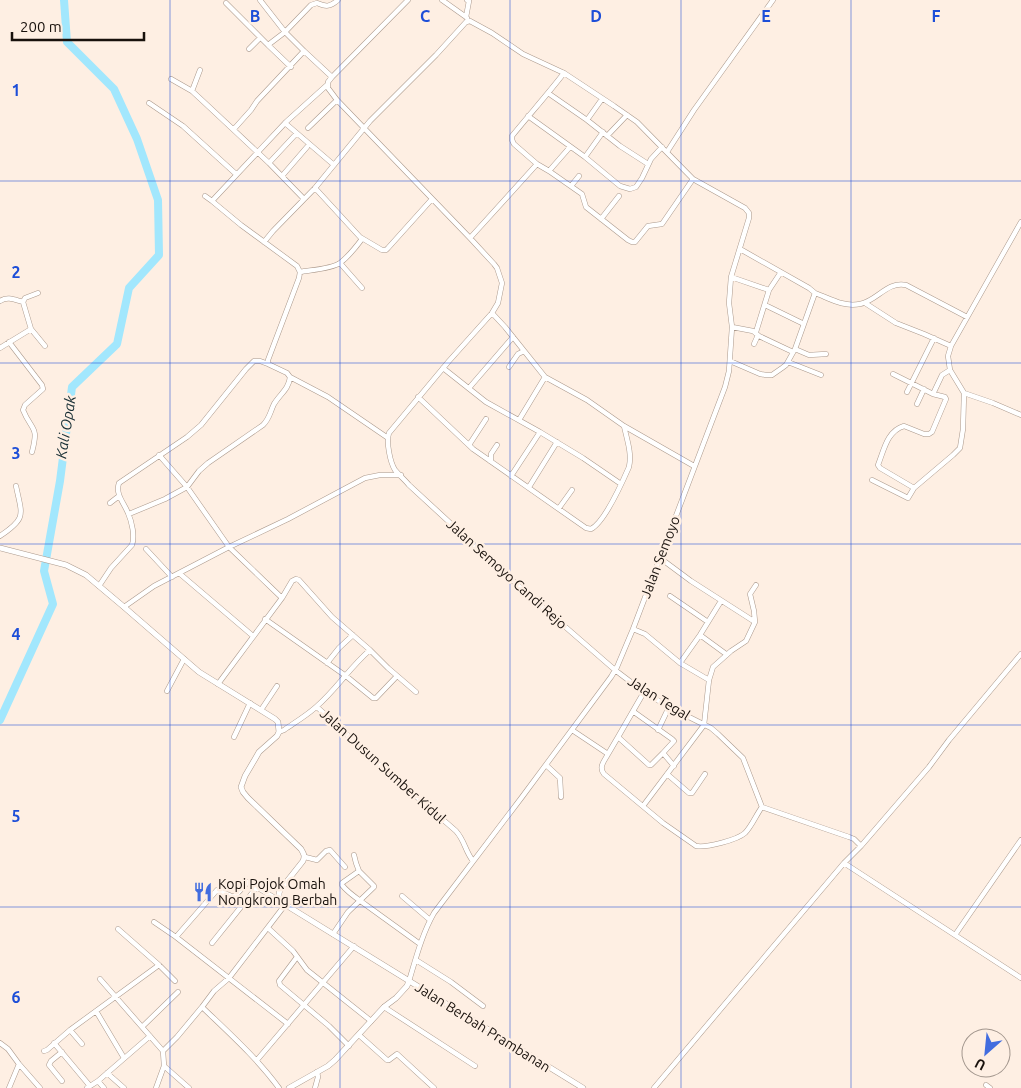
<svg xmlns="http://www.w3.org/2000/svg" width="1021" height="1088" font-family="Ubuntu,sans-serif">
<rect width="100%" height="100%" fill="#feefe3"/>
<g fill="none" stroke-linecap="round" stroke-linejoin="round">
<path stroke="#a2e7fd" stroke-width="8" d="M0,720L53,604L44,571L60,481L72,387L117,344L129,288L159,255L158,200L137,139L114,89L67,42L64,0"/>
<defs>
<path id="minor" d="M408,0L332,77L328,82V88L337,100L470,238L494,264L497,268L502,283L498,303L492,313L449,361L389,433C386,442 390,462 395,470C399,475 405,480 409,485L524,591L615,670L644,692L669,707L711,728L718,734L743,758L762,807L849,837L854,839L861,846
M442,0L466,17
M226,3L268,45L291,67
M467,18L466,17L469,1L467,0
M268,45L285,32L311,5L317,3C326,7 330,7 338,0
M249,49L260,38
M304,51L332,77
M564,73C547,95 529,115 512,136V140L514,144L537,164L549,171L582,194L586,207L628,240L632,242H635L648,226L662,224L693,179
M171,79L192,91L206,104L269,163L304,199
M192,91L200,70
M548,93L587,120L620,146L648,164
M149,103L183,126L236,174
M528,116L585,157L620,186L630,189L636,187L642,178L651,159L662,147
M587,120L602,99
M285,123L334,165
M308,128L337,100
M234,129L251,110L257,101L304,51L285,32L260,0
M607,136L627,115
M667,152L694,110L773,0
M585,157L603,132
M269,163L296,134
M549,171L570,147
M282,176L307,147
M571,186L579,176
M315,188L360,237L382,250H386L388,248L432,199
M205,196L212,201
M601,219L619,196
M1021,222L951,346L948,356L950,370L964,393L993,403L1021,415
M470,238L537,164
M264,242L273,231L315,188L370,121L436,55L466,22L470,21L492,33L523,54L564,73L614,106L637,122L693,179L745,208L749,213V218L731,277L729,303L732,327L729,371L725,387L633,629L617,667L611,677L522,797L434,913C422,934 416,958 409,981
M340,263L362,288
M300,272C311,270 331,269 340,263C348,257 356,247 362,239
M731,277L769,290L756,332
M769,290L781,272
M38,293L25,298L23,302L31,329L45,346
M815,293C831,299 843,307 860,304C877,301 887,281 906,285L967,317
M0,301C8,296 15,300 23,302
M865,303L896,323L924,334L951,346
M765,305L804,324
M492,313L505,327L545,377L587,400L624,426L694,466
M732,327L753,331L759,336L793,352
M9,342L42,385L43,389L25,405L23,410C32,432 39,425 32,452
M754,344L758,335
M0,348L31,329
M795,349L809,355L826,354
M730,361L760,374L766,375H772L782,368L786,365L795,349L815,293L809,288L740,249
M788,362L821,375
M509,367L518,354L524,351
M443,368L486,402L540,432L583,458L621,484
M893,374L933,394
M290,377L328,397L388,438
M469,388L513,337
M907,392L934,338
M418,397L473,449L586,528L591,529C605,522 622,483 629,467C632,453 627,440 624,426
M917,404L924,389
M519,420L545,377
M469,445L486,419
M159,455L187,487L229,547L282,598
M490,461L491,459V454L497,445
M511,476L540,432
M872,480L908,498L914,488L953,455L960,448L963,429L964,393
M529,487L557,442
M914,488L880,468L878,465C884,450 887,431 904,426L924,434H929L932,432L946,399L945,397L933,394L942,375L950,370
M110,503L119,496
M559,508L572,490
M129,514L165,499L187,487L199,471L208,463L263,425C270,418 270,412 274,404C280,394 289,389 290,377L287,373L268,364V360L299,278L300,272L297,266L241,225L212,201L286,122L327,85
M0,536C27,518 22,515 16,486
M146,549L172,577
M660,558L691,581L755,622
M179,573L253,636
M99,586L111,568L132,545C135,536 132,522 128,513C124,503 115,494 119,483L187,437L201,425L246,369L254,361H260L268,364
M670,596L708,622
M124,607L154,586L229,547L288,519L365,478L380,475H401
M265,619L346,676L373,698H376L397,676
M633,629L645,634L680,663L709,680
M700,635L726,654
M327,663L339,648L353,635
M680,663L700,635L721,601
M218,684L282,598L292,581L296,579L299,580L332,617L370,650L388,668L416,692
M167,691L184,659
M644,692L618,737L649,765H651L663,753L674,766
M317,707L379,764L456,831C465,841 465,851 473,861
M261,710L277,686
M634,712L672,739L674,741L663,753
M572,730L608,754C605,760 598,767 604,774L663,823L696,846C706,848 737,840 745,833C752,826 756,815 762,807
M658,730L669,707
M279,732L284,730C294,723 306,716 316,707C336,690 350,667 370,650
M234,737L250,703
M608,754L618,737
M546,765L560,778L561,797
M667,774L689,793H692L705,774
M643,806L704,725L709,680L713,667L731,651L746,641L755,622L754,611L750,594L756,585
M354,855L356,863L359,871
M305,857L317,860L326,851L330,850L345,867
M844,863L1021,978
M402,896L430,920
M154,922L176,937L288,1024
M268,928L293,951L307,970L371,1021
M118,929L159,965
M333,934L348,912L374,887V886L359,871L342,883V885C348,893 358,899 366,905C384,918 402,931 420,944
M955,935L1021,840
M176,937L217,890L234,897L248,882L275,898H279
M212,943L257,887
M297,957L279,981L280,985L329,1026L349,1046
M416,960L451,982L483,1006
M100,979L163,1051L164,1066L156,1088
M202,1007C229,1033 257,1058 279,1088
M384,1007L475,1066
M96,1011L124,1058
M142,1027L178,992
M70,1030L82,1044
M359,1035L387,1060H389L397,1054L434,1088
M0,1043L8,1049L19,1064L40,1088
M54,1043L90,1086
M44,1051L47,1050L70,1030L159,965L175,981
M163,1051L177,1037L202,1007L214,991L229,978L285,905
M62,1052L51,1061L49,1065L62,1081
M257,1060L354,946
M164,1066L189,1088
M107,1073L124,1088
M98,1081L104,1088
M986,1085L990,1088
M9,1088L19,1064
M87,1088L98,1081L150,1036
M315,1088L318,1077L317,1072
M654,1088L844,863L861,846L929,767L949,740L1021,654"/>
<path id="tertiary" d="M0,548L66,565L86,575L124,607L199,672L275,719L278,722L279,732L277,736L259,752L255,759L245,776L241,787L243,792L248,798L301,849C304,854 305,856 303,861L280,890C278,895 278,898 281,902L583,1088
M289,1088L328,1066L335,1060L384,1007L396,998L407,986L409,981"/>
</defs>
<use href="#minor" stroke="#ab998c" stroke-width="5.5"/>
<use href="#tertiary" stroke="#ab998c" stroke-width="6"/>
<use href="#minor" stroke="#fff" stroke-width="4.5"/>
<use href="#tertiary" stroke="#fff" stroke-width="5"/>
</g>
<path fill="none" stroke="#1d4ed8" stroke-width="1" stroke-opacity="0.55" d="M170,0V1088M340,0V1088M510,0V1088M681,0V1088M851,0V1088M0,181H1021M0,363H1021M0,544H1021M0,725H1021M0,907H1021"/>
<defs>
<symbol id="restaurant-bare" viewBox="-9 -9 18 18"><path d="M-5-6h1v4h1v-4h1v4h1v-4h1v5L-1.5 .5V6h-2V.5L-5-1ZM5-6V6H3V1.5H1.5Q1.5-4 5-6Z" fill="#426ddf" stroke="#feefe3" stroke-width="2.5" paint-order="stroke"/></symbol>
</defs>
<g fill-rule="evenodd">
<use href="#restaurant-bare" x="189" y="878" width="28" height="28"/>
</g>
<g text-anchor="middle" stroke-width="5" stroke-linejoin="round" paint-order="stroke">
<g font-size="14" fill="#18110c" stroke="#feefe3">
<text transform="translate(660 557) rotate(-69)" y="5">Jalan Semoyo</text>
<text transform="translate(507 574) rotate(42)" y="5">Jalan Semoyo Candi Rejo</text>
<text transform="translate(659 698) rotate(32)" y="5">Jalan Tegal</text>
<text transform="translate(383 766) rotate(42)" y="5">Jalan Dusun Sumber Kidul</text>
<text transform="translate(483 1027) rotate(32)" y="5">Jalan Berbah Prambanan</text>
</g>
<g font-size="14" fill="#18110c" stroke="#feefe3" text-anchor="start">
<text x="218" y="889">Kopi Pojok Omah<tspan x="218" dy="16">Nongkrong Berbah</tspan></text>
</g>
<g font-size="15" font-style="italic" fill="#172e34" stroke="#feefe3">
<text transform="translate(66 427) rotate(-81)" y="5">Kali Opak</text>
</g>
</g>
<g font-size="16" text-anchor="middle" font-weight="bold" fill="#1d4ed8" stroke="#feefe3" stroke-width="5" stroke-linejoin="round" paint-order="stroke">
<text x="255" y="22">B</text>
<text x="425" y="22">C</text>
<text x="596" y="22">D</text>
<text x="766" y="22">E</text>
<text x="936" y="22">F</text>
<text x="16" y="96">1</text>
<text x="16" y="278">2</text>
<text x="16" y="459">3</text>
<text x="16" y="640">4</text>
<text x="16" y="822">5</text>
<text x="16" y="1003">6</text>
</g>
<g transform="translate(986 1053) rotate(207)"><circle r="24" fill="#feefe3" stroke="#a2968d"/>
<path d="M0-4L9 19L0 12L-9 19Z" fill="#426ddf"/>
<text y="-8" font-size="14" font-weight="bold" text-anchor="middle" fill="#18110c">U</text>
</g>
<path d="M12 32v8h132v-8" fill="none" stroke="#18110c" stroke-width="2.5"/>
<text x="20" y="32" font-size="15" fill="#18110c" stroke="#feefe3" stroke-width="4" paint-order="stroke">200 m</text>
</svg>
